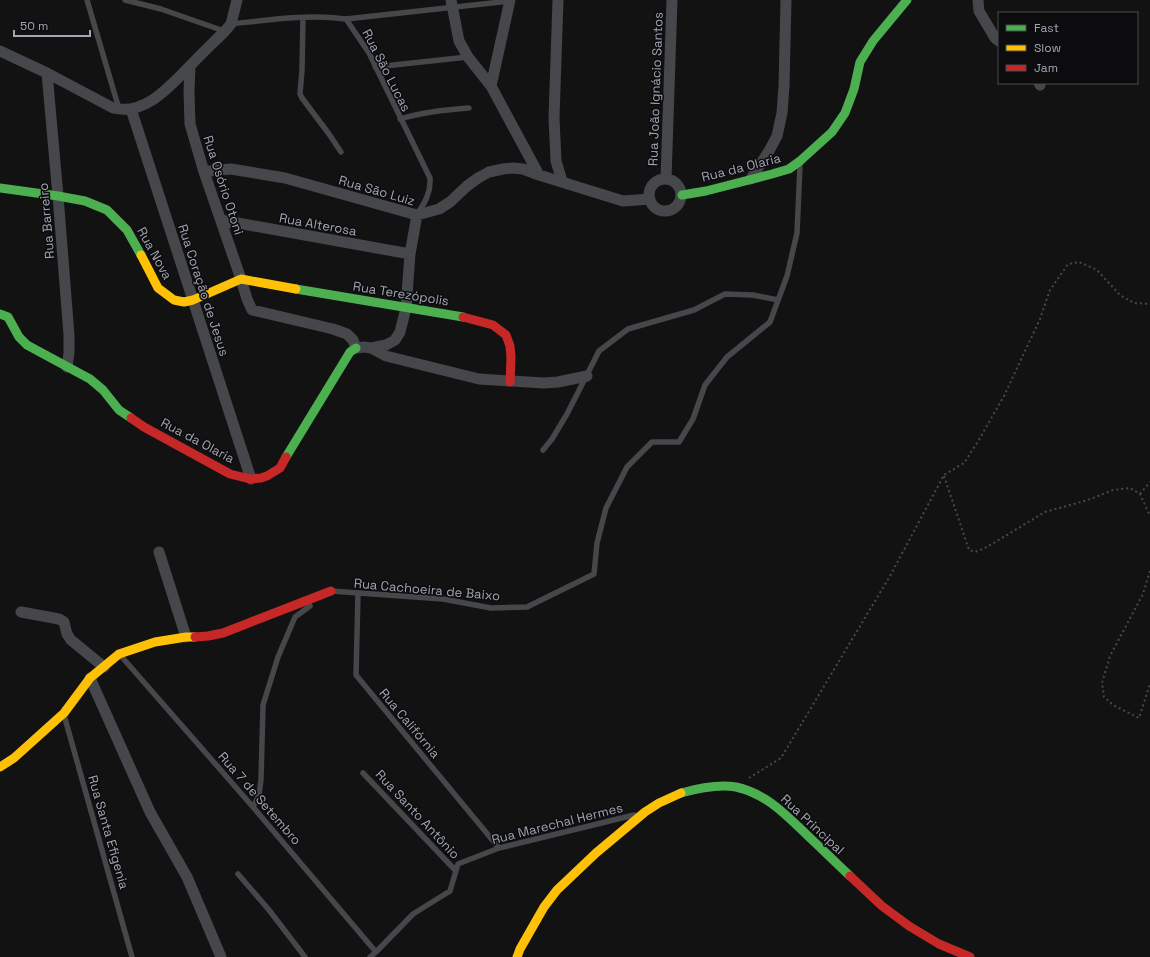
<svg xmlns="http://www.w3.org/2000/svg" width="1150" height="957" font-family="'Space Grotesk',sans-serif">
<rect width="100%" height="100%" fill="#121212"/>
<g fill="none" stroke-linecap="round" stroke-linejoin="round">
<path stroke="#48484d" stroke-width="2" stroke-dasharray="2 3" stroke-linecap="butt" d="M944,476L969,550L975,552L987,547L1045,512L1088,500L1113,490L1130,488L1140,494L1150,516
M1140,494L1150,482
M1150,571L1143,594L1110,656L1102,683L1104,697L1113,705L1139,718L1150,684
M749,778L781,758L890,576L944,475L964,463L977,443L1004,396L1040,319L1050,290L1068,264L1079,262L1097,270L1120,295L1134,303L1150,304"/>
<path stroke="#46474b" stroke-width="5.5" d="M87,0L119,109
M125,0L161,9L224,31
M303,18L302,70L300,94L302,98L329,134L341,152
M346,19L369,53L430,178C431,192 425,203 417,214
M231,24C269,20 308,14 346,19L510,1
M375,67L468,57
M400,119C422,112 446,110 469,108
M543,450L552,439L567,414L599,351L628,329L694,310L725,294L753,295L778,300
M331,591L443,599L491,608L527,607L594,574L597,543L606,508L627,467L652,442H679L693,419L705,385L727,357L770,322L787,276L797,233L800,166
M358,594L356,675L499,848
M121,656L253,807L376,952L370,957
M64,715L132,957
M363,773L456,871
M253,807L259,795L261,780L263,705L278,657L295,617L310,606
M238,874L269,910L305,957
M376,952L413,914L450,891L458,864L499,848L634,815"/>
<path stroke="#46474b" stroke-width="11" d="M451,0L459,41L468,57L491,86
M510,0L491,86L539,175
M558,0L554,118L556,161L562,181
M978,0L979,11L995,38L999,41
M0,51L47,73L113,108C145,116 170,86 190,66C201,54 213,43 225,31L231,24L237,0
M190,66L189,92L190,124L204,172L241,279L247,299L252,310L333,329L347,334L353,340L356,348L364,347L371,348L386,356L479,379L544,383L558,382L587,376
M47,73L58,196L69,335V353L67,367
M1039,83L1040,85
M131,109L251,479
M204,172L217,170L231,169L285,178L417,215L439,209L450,202L467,186L478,178L489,172L503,169L513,168L523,169L539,175L623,201L650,199
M649 195a16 16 0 1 1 32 0a16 16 0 1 1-32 0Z
M666,179L672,0
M751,179L769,151L777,136L782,113L784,86L786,0
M221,220L410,254
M371,348L386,345L395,340L400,332L406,308L410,254L417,215
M159,552L186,637
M21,612L59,619L64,622L67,634L71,640L104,667
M90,678L150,812L187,877L221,957"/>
<path stroke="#4caf50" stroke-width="9" d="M0,188L58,196L85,201L107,210L127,230L141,255
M682,195L706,191L772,174L789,169L800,161L832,132L845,113L854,89L860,62L873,41L907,0
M296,289L463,317
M0,314L8,317L19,337L27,345L90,379L103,390L119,410L131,418
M286,457L350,352L356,348
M681,793C699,788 718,784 736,787C767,794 786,815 808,836C822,849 836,863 850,876"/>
<path stroke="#ffc107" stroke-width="9" d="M141,255L158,288L174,300L184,302L193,300L241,279L296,289
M0,767L14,758L64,713L90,678L119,654L155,642L186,637H195
M517,957L520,949L544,907L557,890L596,853L645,812L659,803L681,793"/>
<path stroke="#c62828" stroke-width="9" d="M463,317L493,325L506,335L510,346L511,357L510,382
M131,418L144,427L230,474L250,479L261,478L267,476L280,468L286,457
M195,637L208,636L223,633L331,591
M850,876L882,906L909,926L939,944L970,957"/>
</g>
<g text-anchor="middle" stroke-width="3" stroke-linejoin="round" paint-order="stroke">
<g font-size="13" fill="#a2a6b4" stroke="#0c0c0e">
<text transform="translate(387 70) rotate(63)" y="5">Rua São Lucas</text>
<text transform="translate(655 89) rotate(-88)" y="5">Rua João Ignácio Santos</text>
<text transform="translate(741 167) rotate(-14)" y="5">Rua da Olaria</text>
<text transform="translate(224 185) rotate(72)" y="5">Rua Osório Otoni</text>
<text transform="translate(377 190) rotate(16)" y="5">Rua São Luiz</text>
<text transform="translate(46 221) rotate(-95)" y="5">Rua Barreiro</text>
<text transform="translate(318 224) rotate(10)" y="5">Rua Alterosa</text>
<text transform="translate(155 253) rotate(61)" y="5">Rua Nova</text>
<text transform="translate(204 290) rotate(72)" y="5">Rua Coração de Jesus</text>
<text transform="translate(401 293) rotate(9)" y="5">Rua Terezópolis</text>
<text transform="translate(198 440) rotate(28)" y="5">Rua da Olaria</text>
<text transform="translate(427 589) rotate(5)" y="5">Rua Cachoeira de Baixo</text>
<text transform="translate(410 723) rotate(50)" y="5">Rua Califórnia</text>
<text transform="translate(260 798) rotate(49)" y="5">Rua 7 de Setembro</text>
<text transform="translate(418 814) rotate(47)" y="5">Rua Santo Antônio</text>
<text transform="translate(557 823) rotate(-14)" y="5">Rua Marechal Hermes</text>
<text transform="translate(813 824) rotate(43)" y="5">Rua Principal</text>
<text transform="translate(109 832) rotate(74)" y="5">Rua Santa Efigenia</text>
</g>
</g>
<rect x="998" y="12" width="140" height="72" fill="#0c0c0e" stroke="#484a50"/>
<rect x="1006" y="25" width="20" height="6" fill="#4caf50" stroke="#484a50"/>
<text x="1034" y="32" font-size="12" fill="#a2a6b4">Fast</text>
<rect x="1006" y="45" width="20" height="6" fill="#ffc107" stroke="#484a50"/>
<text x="1034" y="52" font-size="12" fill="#a2a6b4">Slow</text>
<rect x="1006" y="65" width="20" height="6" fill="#c62828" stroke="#484a50"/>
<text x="1034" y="72" font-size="12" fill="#a2a6b4">Jam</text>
<path d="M14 30v6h76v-6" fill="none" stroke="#a2a6b4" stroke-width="2"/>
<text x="20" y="30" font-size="12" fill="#a2a6b4" stroke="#0c0c0e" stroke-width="3" paint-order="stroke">50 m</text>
</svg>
